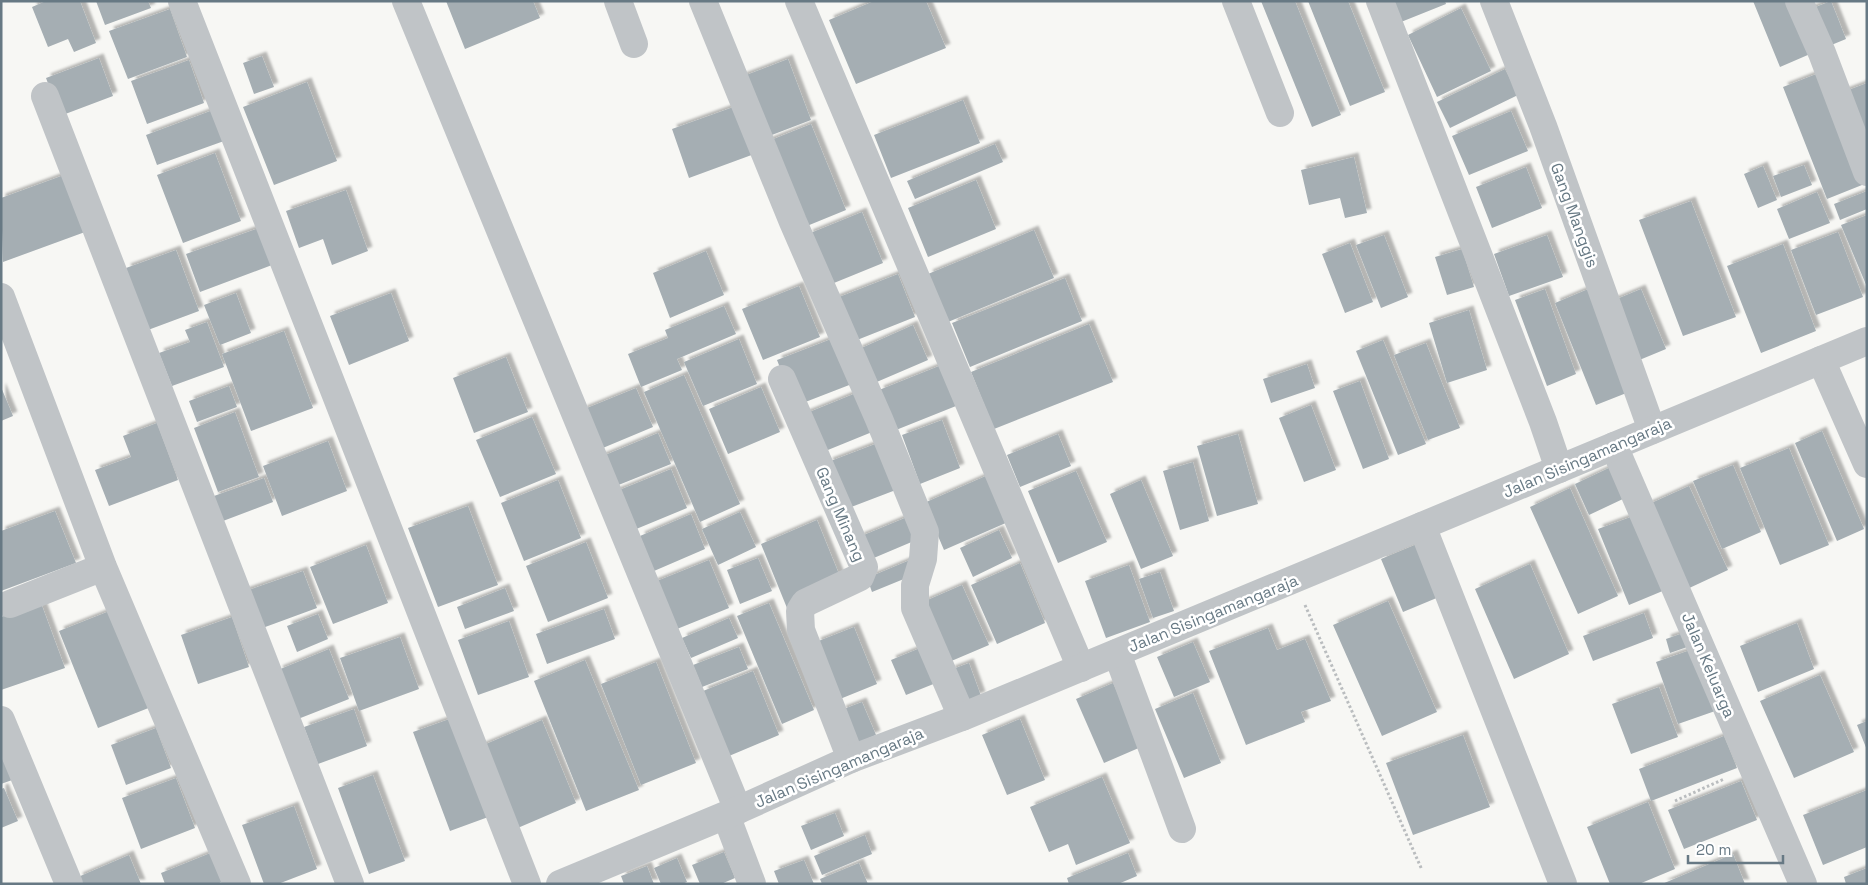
<svg xmlns="http://www.w3.org/2000/svg" width="1868" height="885" font-family="'Space Grotesk',sans-serif">
<defs>
<filter id="shadow"><feDropShadow dx="4.5" dy="-4.5" stdDeviation="1" flood-color="#0004"/></filter>
</defs>
<rect width="100%" height="100%" fill="#f7f7f4"/>
<path fill="#a5aeb3" filter="url(#shadow)" d="M46,1H80L96,43L74,52L68,39L48,47L32,7Z
M96,1H148L151,8L105,25Z
M446,1H533L540,18L465,49Z
M874,1H926L946,48L856,84L829,20Z
M1261,1H1295L1341,115L1312,127Z
M1308,1H1348L1385,92L1350,106Z
M1393,1H1445L1446,4L1401,22Z
M1753,1H1796L1817,51L1780,67Z
M1831,1L1846,39L1824,48L1808,10Z
M1461,8L1491,71L1437,97L1408,35Z
M170,9L187,57L128,79L109,31Z
M262,56L274,87L254,94L243,63Z
M99,58L113,96L60,116L46,78Z
M788,59L811,120L764,138L741,77Z
M189,60L204,103L147,124L131,81Z
M1505,69L1518,95L1450,128L1437,102Z
M1824,71L1867,183L1827,199L1783,87Z
M307,82L337,161L274,185L243,107Z
M1867,83V167L1838,94Z
M963,100L980,143L891,178L874,135Z
M739,105L757,153L689,178L672,129Z
M213,110L224,141L157,165L146,135Z
M1511,111L1528,151L1469,175L1452,136Z
M811,124L846,210L802,228L766,142Z
M995,144L1003,162L915,199L907,181Z
M215,153L241,221L183,243L157,175Z
M1354,157L1367,213L1345,218L1340,198L1309,205L1301,170Z
M1804,165L1812,185L1781,197L1773,176Z
M1763,166L1777,200L1758,208L1744,174Z
M1526,167L1542,208L1492,228L1476,187Z
M64,175L85,232L3,262L1,198Z
M976,180L996,229L928,257L908,208Z
M346,190L368,251L332,265L323,239L299,248L286,211Z
M1867,191V209L1840,220L1834,204Z
M1817,192L1830,223L1789,239L1777,209Z
M1691,201L1736,317L1683,336L1639,220Z
M862,212L883,263L829,285L808,234Z
M1867,215V287L1841,225Z
M259,228L272,265L200,292L186,254Z
M1034,230L1054,278L948,322L928,274Z
M1838,232L1863,297L1816,315L1791,250Z
M1384,235L1408,297L1381,308L1356,245Z
M1547,235L1563,277L1509,296L1494,254Z
M1350,243L1373,302L1345,313L1322,254Z
M1783,244L1816,331L1761,353L1727,266Z
M1462,249L1474,287L1447,295L1435,257Z
M176,250L199,311L148,330L126,268Z
M706,251L724,295L670,318L653,273Z
M898,274L915,317L852,342L834,299Z
M1065,278L1082,321L970,367L952,323Z
M799,286L820,337L763,360L742,309Z
M1593,287L1634,390L1596,405L1555,303Z
M1545,289L1576,374L1547,386L1515,300Z
M1641,289L1666,349L1637,361L1612,301Z
M236,293L251,333L220,345L204,305Z
M391,293L409,341L349,365L330,316Z
M724,306L736,334L677,359L682,370L641,387L628,354L668,338L665,330Z
M1469,310L1487,370L1447,383L1429,323Z
M207,322L224,367L172,386L159,353L190,342L185,330Z
M1089,324L1113,382L994,429L971,372Z
M913,325L928,360L872,384L857,350Z
M284,331L313,408L251,431L222,354Z
M839,336L857,382L795,406L777,360Z
M739,339L757,384L703,406L684,362Z
M1383,340L1426,444L1398,455L1356,351Z
M1426,343L1460,428L1428,440L1394,355Z
M506,357L528,412L474,433L453,378Z
M1307,364L1315,388L1271,403L1263,379Z
M939,366L956,406L896,430L879,390Z
M684,375L740,504L700,522L644,392Z
M1360,381L1389,459L1363,469L1333,391Z
M229,386L237,407L197,422L189,401Z
M1,387L13,416L1,421Z
M761,387L780,432L728,454L709,409Z
M636,388L653,427L598,450L582,410Z
M861,391L877,430L818,454L802,415Z
M1311,405L1336,470L1304,482L1279,418Z
M235,412L259,477L218,492L194,428Z
M532,417L556,474L500,497L476,440Z
M942,420L960,468L920,484L902,435Z
M157,423L178,480L109,506L95,470L131,457L123,436Z
M1822,431L1864,529L1837,541L1795,443Z
M658,433L671,464L611,488L598,458Z
M1058,434L1071,466L1020,487L1007,455Z
M1238,434L1258,504L1217,516L1197,446Z
M328,441L347,491L282,516L263,466Z
M883,441L901,488L846,509L828,462Z
M1789,448L1829,545L1780,565L1740,468Z
M1193,462L1209,521L1180,530L1163,471Z
M1733,465L1761,532L1722,549L1693,481Z
M1611,467L1625,498L1589,515L1575,484Z
M671,469L687,508L629,532L612,493Z
M1076,471L1107,542L1058,563L1028,491Z
M988,475L1008,522L944,550L924,503Z
M264,478L273,502L223,521L214,496Z
M558,480L581,538L524,561L501,503Z
M1141,480L1173,556L1141,569L1110,494Z
M1689,486L1728,570L1685,590L1647,505Z
M1570,488L1618,596L1578,614L1530,507Z
M468,506L498,585L438,607L408,528Z
M55,511L76,563L1,591V531Z
M740,512L756,547L718,565L702,529Z
M691,514L705,549L654,571L640,536Z
M912,515L921,538L869,560L859,537Z
M1636,515L1665,590L1629,605L1598,529Z
M817,520L843,584L787,608L761,544Z
M999,530L1012,558L973,577L960,548Z
M586,542L608,598L548,622L526,566Z
M1417,544L1439,597L1403,612L1381,559Z
M366,545L388,603L333,624L310,567Z
M758,558L772,591L740,604L727,570Z
M709,560L729,608L672,631L652,583Z
M910,560L916,574L872,592L867,578Z
M1020,563L1045,623L997,644L971,585Z
M1530,564L1569,654L1514,679L1475,589Z
M1129,565L1150,622L1106,638L1085,581Z
M303,571L317,608L257,630L243,592Z
M1160,572L1174,611L1153,618L1139,579Z
M962,585L989,645L949,662L923,602Z
M505,588L514,611L465,629L457,607Z
M1388,601L1437,712L1382,736L1333,625Z
M41,603L65,668L1,690V617Z
M769,603L814,710L782,724L737,616Z
M604,609L615,639L547,664L536,634Z
M112,610L151,707L98,728L59,631Z
M1644,613L1653,638L1593,661L1583,636Z
M318,614L328,639L297,652L287,626Z
M232,617L249,667L198,684L181,635Z
M729,618L738,638L691,658L682,638Z
M509,621L529,677L478,695L458,640Z
M1797,623L1814,669L1758,692L1740,646Z
M854,627L877,684L840,699L816,642Z
M1268,628L1277,650L1305,639L1331,701L1301,712L1305,722L1246,745L1209,651Z
M1689,631L1693,645L1670,653L1666,639Z
M400,637L419,689L359,711L340,658Z
M1193,642L1210,682L1174,697L1157,657Z
M925,646L941,681L906,695L891,660Z
M739,647L748,669L702,687L693,665Z
M1696,648L1718,710L1678,724L1656,662Z
M329,649L349,699L298,719L278,670Z
M585,660L639,790L586,811L534,681Z
M656,662L696,763L641,785L601,684Z
M969,663L981,696L963,702L950,670Z
M753,671L779,735L729,756L703,691Z
M1820,675L1854,752L1794,778L1760,701Z
M1113,683L1141,747L1104,763L1076,699Z
M1659,687L1678,737L1631,754L1612,704Z
M1193,693L1221,763L1184,778L1155,709Z
M862,702L876,735L855,744L841,710Z
M354,709L367,746L318,764L304,727Z
M455,717L491,816L450,831L413,732Z
M1020,719L1045,780L1007,795L982,735Z
M542,720L576,803L513,830L479,747Z
M1867,721V750L1857,725Z
M156,728L171,768L126,785L111,745Z
M1463,735L1490,807L1413,835L1386,763Z
M1724,736L1737,768L1651,801L1639,769Z
M7,756L15,779L1,784V758Z
M373,775L405,861L369,874L338,788Z
M1102,777L1130,843L1076,865L1068,844L1049,852L1030,807Z
M176,778L195,828L141,849L122,798Z
M1741,781L1757,820L1684,849L1668,810Z
M4,788L18,821L1,828V789Z
M1867,790V847L1823,865L1803,815Z
M1648,802L1675,869L1639,884H1610L1587,827Z
M294,806L317,869L278,884H264L242,825Z
M835,813L844,836L811,850L801,826Z
M865,835L872,854L822,875L814,856Z
M213,852L224,881L217,884H165L161,873Z
M724,852L735,878L721,884H700L692,865Z
M1128,853L1137,876L1118,884H1069L1067,878Z
M1733,854L1745,884H1662Z
M129,855L141,884H81L78,877Z
M677,858L687,882L682,884H661L654,868Z
M804,860L814,884H779L774,871Z
M859,863L868,884H822L820,879Z
M647,866L654,884H624L621,876Z
M1867,868V884H1846L1844,877Z"/>
<g fill="none" stroke-linecap="round" stroke-linejoin="round">
<path stroke="#babdbf" stroke-width="3" stroke-dasharray="2.5 2.5" stroke-linecap="butt" d="M1305,605L1422,870
M1675,801L1724,779"/>
<path stroke="#c0c4c7" stroke-width="28" d="M182,1L527,884
M406,1L738,810
M618,1L634,44
M703,1L793,222L879,419L925,532L923,559L915,585V608L962,717
M799,1L1081,668
M1236,1L1280,113
M1380,1L1543,422L1559,469
M1494,1L1543,126L1652,430
M1799,1L1822,53L1867,172
M45,96L350,884
M1,297L103,567L237,884
M1821,360L1867,464
M782,379L864,567L860,577L805,603L800,611L801,630L851,759
M1614,446L1803,884
M1422,526L1563,884
M10,604L103,567
M1117,653L1182,829
M1,720L69,884
M726,815L752,884"/>
<path stroke="#c0c4c7" stroke-width="28" d="M560,884L738,810L851,759L962,717L1867,341"/>
</g>
<g text-anchor="middle" stroke-width="5" stroke-linejoin="round" paint-order="stroke">
<g font-size="16" fill="#677984" stroke="#fff">
<text transform="translate(1575 215) rotate(70)" y="6">Gang Manggis</text>
<text transform="translate(1587 457) rotate(-23)" y="6">Jalan Sisingamangaraja</text>
<text transform="translate(841 514) rotate(67)" y="6">Gang Minang</text>
<text transform="translate(1213 613) rotate(-22)" y="6">Jalan Sisingamangaraja</text>
<text transform="translate(1709 665) rotate(67)" y="6">Jalan Keluarga</text>
<text transform="translate(839 767) rotate(-23)" y="6">Jalan Sisingamangaraja</text>
</g>
</g>
<rect width="1868" height="885" fill="none" stroke="#677984" stroke-width="5"/>
<path d="M1688 855v8h95v-8" fill="none" stroke="#677984" stroke-width="2.5"/>
<text x="1696" y="855" font-size="15" fill="#677984" stroke="#ffffff" stroke-width="4" paint-order="stroke">20 m</text>
</svg>
